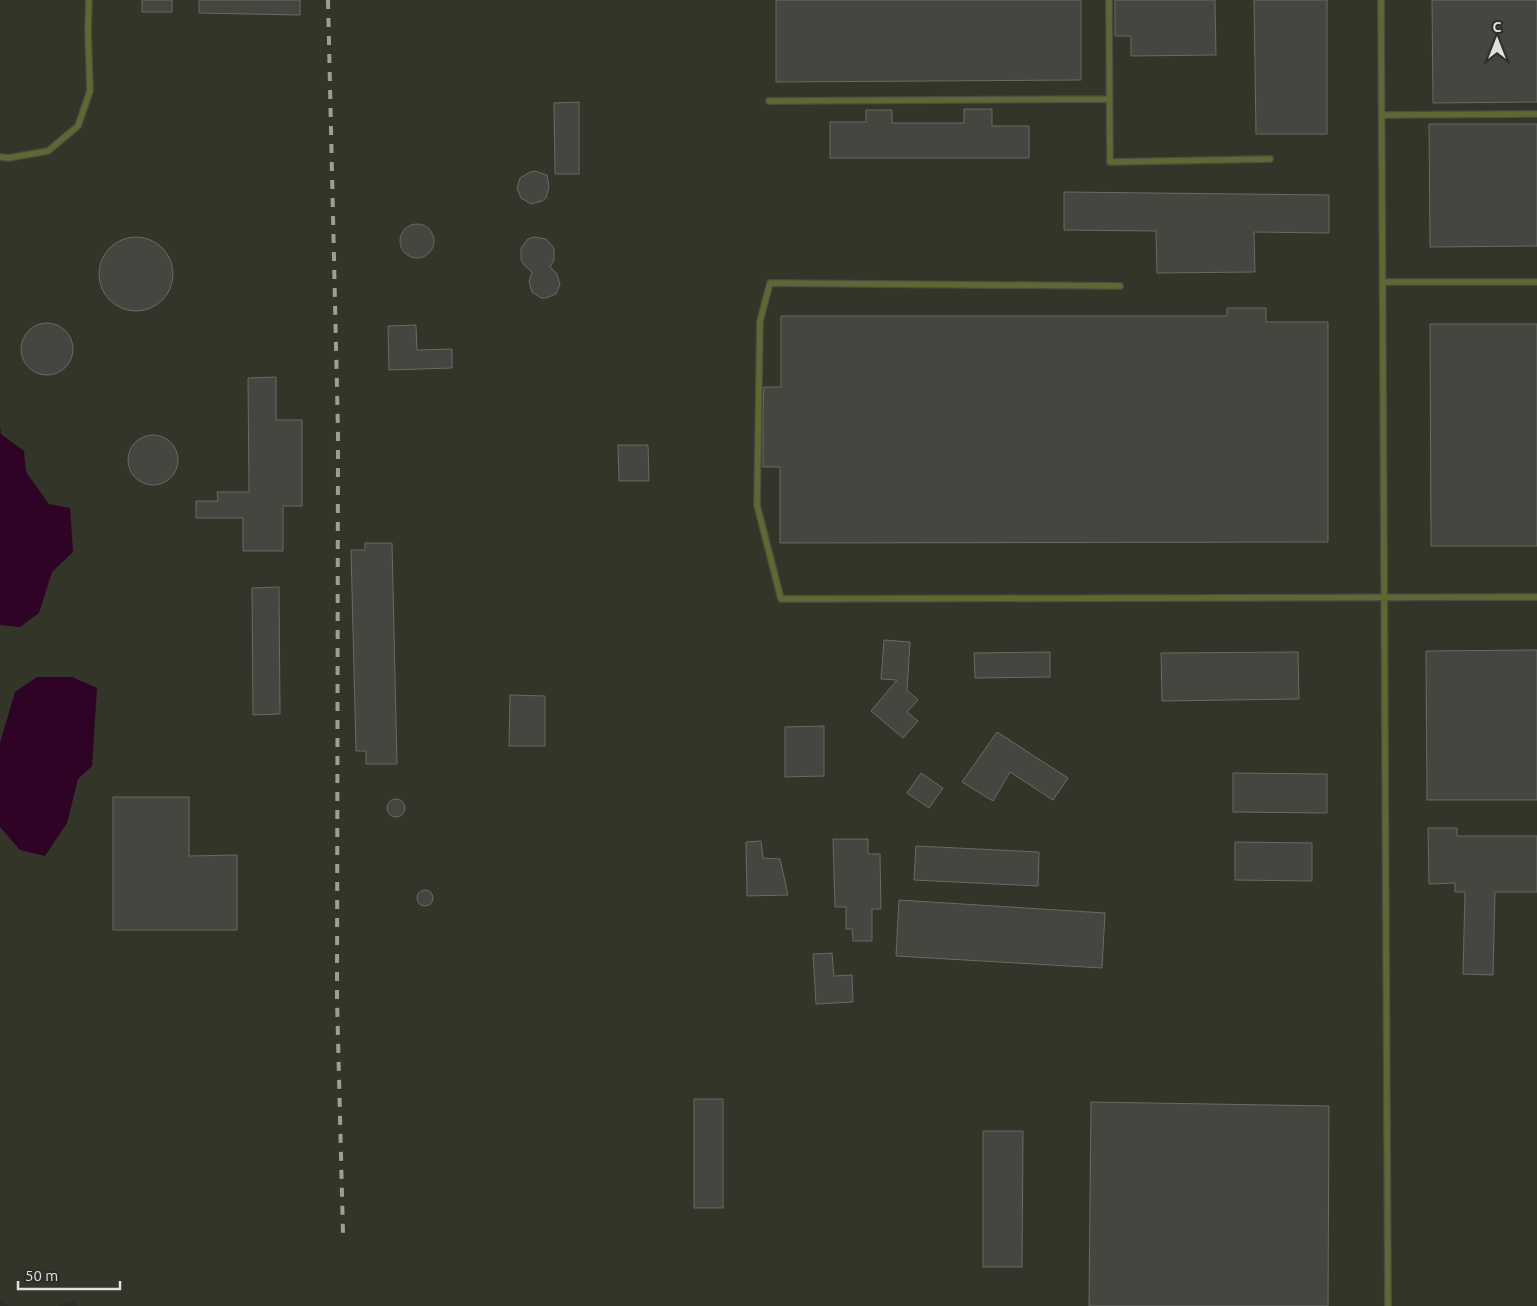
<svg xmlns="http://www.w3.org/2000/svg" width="1537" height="1306" font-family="Ubuntu,sans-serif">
<rect width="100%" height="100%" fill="#2d2e28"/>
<path fill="#323528" d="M0,0H1537V1306H77L76,1300L63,1303L58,1306H8L0,1299Z"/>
<path fill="#2e0326" d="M0,426L1,434L24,451L26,472L49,504L70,508L73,552L52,572L39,613L20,627L0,625Z
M37,677H72L97,688L92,766L78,779L67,823L45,856L20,850L0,827V743L15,692Z"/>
<path fill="#44463f" stroke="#696b64" d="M142,0H172V12H142Z
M199,0H300V15L199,13Z
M776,0H1081V80L776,82Z
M1115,0H1215L1216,55L1131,56V36H1115Z
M1254,0H1327V134H1256Z
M1432,0H1537V102L1433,103Z
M579,102V174H555L554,103Z
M964,109H992V126H1029V158H830V122H866V110H892V123H964Z
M1429,124H1537V246L1430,247Z
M535,171L547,175L549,187L546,198L542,201L531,204L521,198L517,188L520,178L530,172Z
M1064,192L1329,195V233L1254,232L1255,272L1157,273L1156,231L1064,230Z
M400 241a17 17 0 1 1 34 0a17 17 0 1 1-34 0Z
M534,237L546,239L554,248V260L550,267L557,274L560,284L556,294L546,298H541L532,292L529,282L532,272L524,265L521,260V248L528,239Z
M99 274a37 37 0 1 1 74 0a37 37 0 1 1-74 0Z
M1227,308H1266V322H1328V542L780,543V467H763V409L764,387H781V316H1227Z
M21 349a26 26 0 1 1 52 0a26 26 0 1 1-52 0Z
M1430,324H1537V546H1431Z
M416,325L417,350L452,349V368L389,370L388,326Z
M276,377V420H302V506H283V551H243V518H196V501H218L217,492H249L248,378Z
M128 460a25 25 0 1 1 50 0a25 25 0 1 1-50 0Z
M618,445H648L649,481H619Z
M365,543H392L397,764H366V751H356L351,550H365Z
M279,587L280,714L253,715L252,588Z
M884,640L910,642L907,690L918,700L907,712L918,721L903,738L871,711L897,680L881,679Z
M1537,650V800H1427L1426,651Z
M1050,652V677L975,678L974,653Z
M1298,652L1299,699L1162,701L1161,653Z
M510,695L545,696V746H509Z
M824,726V776L785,777V727Z
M997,732L1068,778L1053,800L1010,772L993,801L962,782Z
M921,773L943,788L929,808L907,793Z
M1233,773L1327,774V813L1233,812Z
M113,797H189V856L237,855V930H113Z
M387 808a9 9 0 1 1 18 0a9 9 0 1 1-18 0Z
M1428,828H1457V836H1537V892H1495L1493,975L1463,974L1465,892H1455V883L1429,884Z
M833,839H868V854H880L881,909H872V941H853L852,929H846V907H835Z
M761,841L763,858L780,859L788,895L747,896L746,842Z
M1235,842L1312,843V881L1235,880Z
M916,846L1039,852L1038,886L914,880Z
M417 898a8 8 0 1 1 16 0a8 8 0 1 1-16 0Z
M899,900L1105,913L1102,968L896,956Z
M832,953L834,976L852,975L853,1002L816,1004L813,954Z
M694,1099H723V1208H694Z
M1091,1102L1329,1106L1328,1306H1089Z
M983,1131H1023L1022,1267H983Z"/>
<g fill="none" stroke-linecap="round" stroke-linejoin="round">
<defs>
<path id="lane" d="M1109,0L1110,162L1270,159
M1381,0L1388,1306
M769,101L1109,99
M1382,115L1537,114
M0,157L8,158L48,151L78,126L90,91L88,31L89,0
M1383,282H1537
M1120,286L770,283L760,321L757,505L781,599L1537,597"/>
</defs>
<use href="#lane" stroke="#4a4b45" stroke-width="8"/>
<use href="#lane" stroke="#5f6733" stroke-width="5.5"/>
<path stroke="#9d9e9a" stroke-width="4" stroke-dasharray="9 9" stroke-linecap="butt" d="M328,0L338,432L337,999L343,1234"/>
</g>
<g transform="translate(1497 40)" stroke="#2d2e28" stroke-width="4" paint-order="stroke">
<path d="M0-4L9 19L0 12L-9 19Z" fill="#e0e1dd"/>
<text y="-8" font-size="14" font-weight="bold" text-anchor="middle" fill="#e0e1dd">С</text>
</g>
<path d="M18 1281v8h102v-8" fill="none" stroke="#e0e1dd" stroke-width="2.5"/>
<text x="25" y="1281" font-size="15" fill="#e0e1dd" stroke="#2d2e28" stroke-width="4" paint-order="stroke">50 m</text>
</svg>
